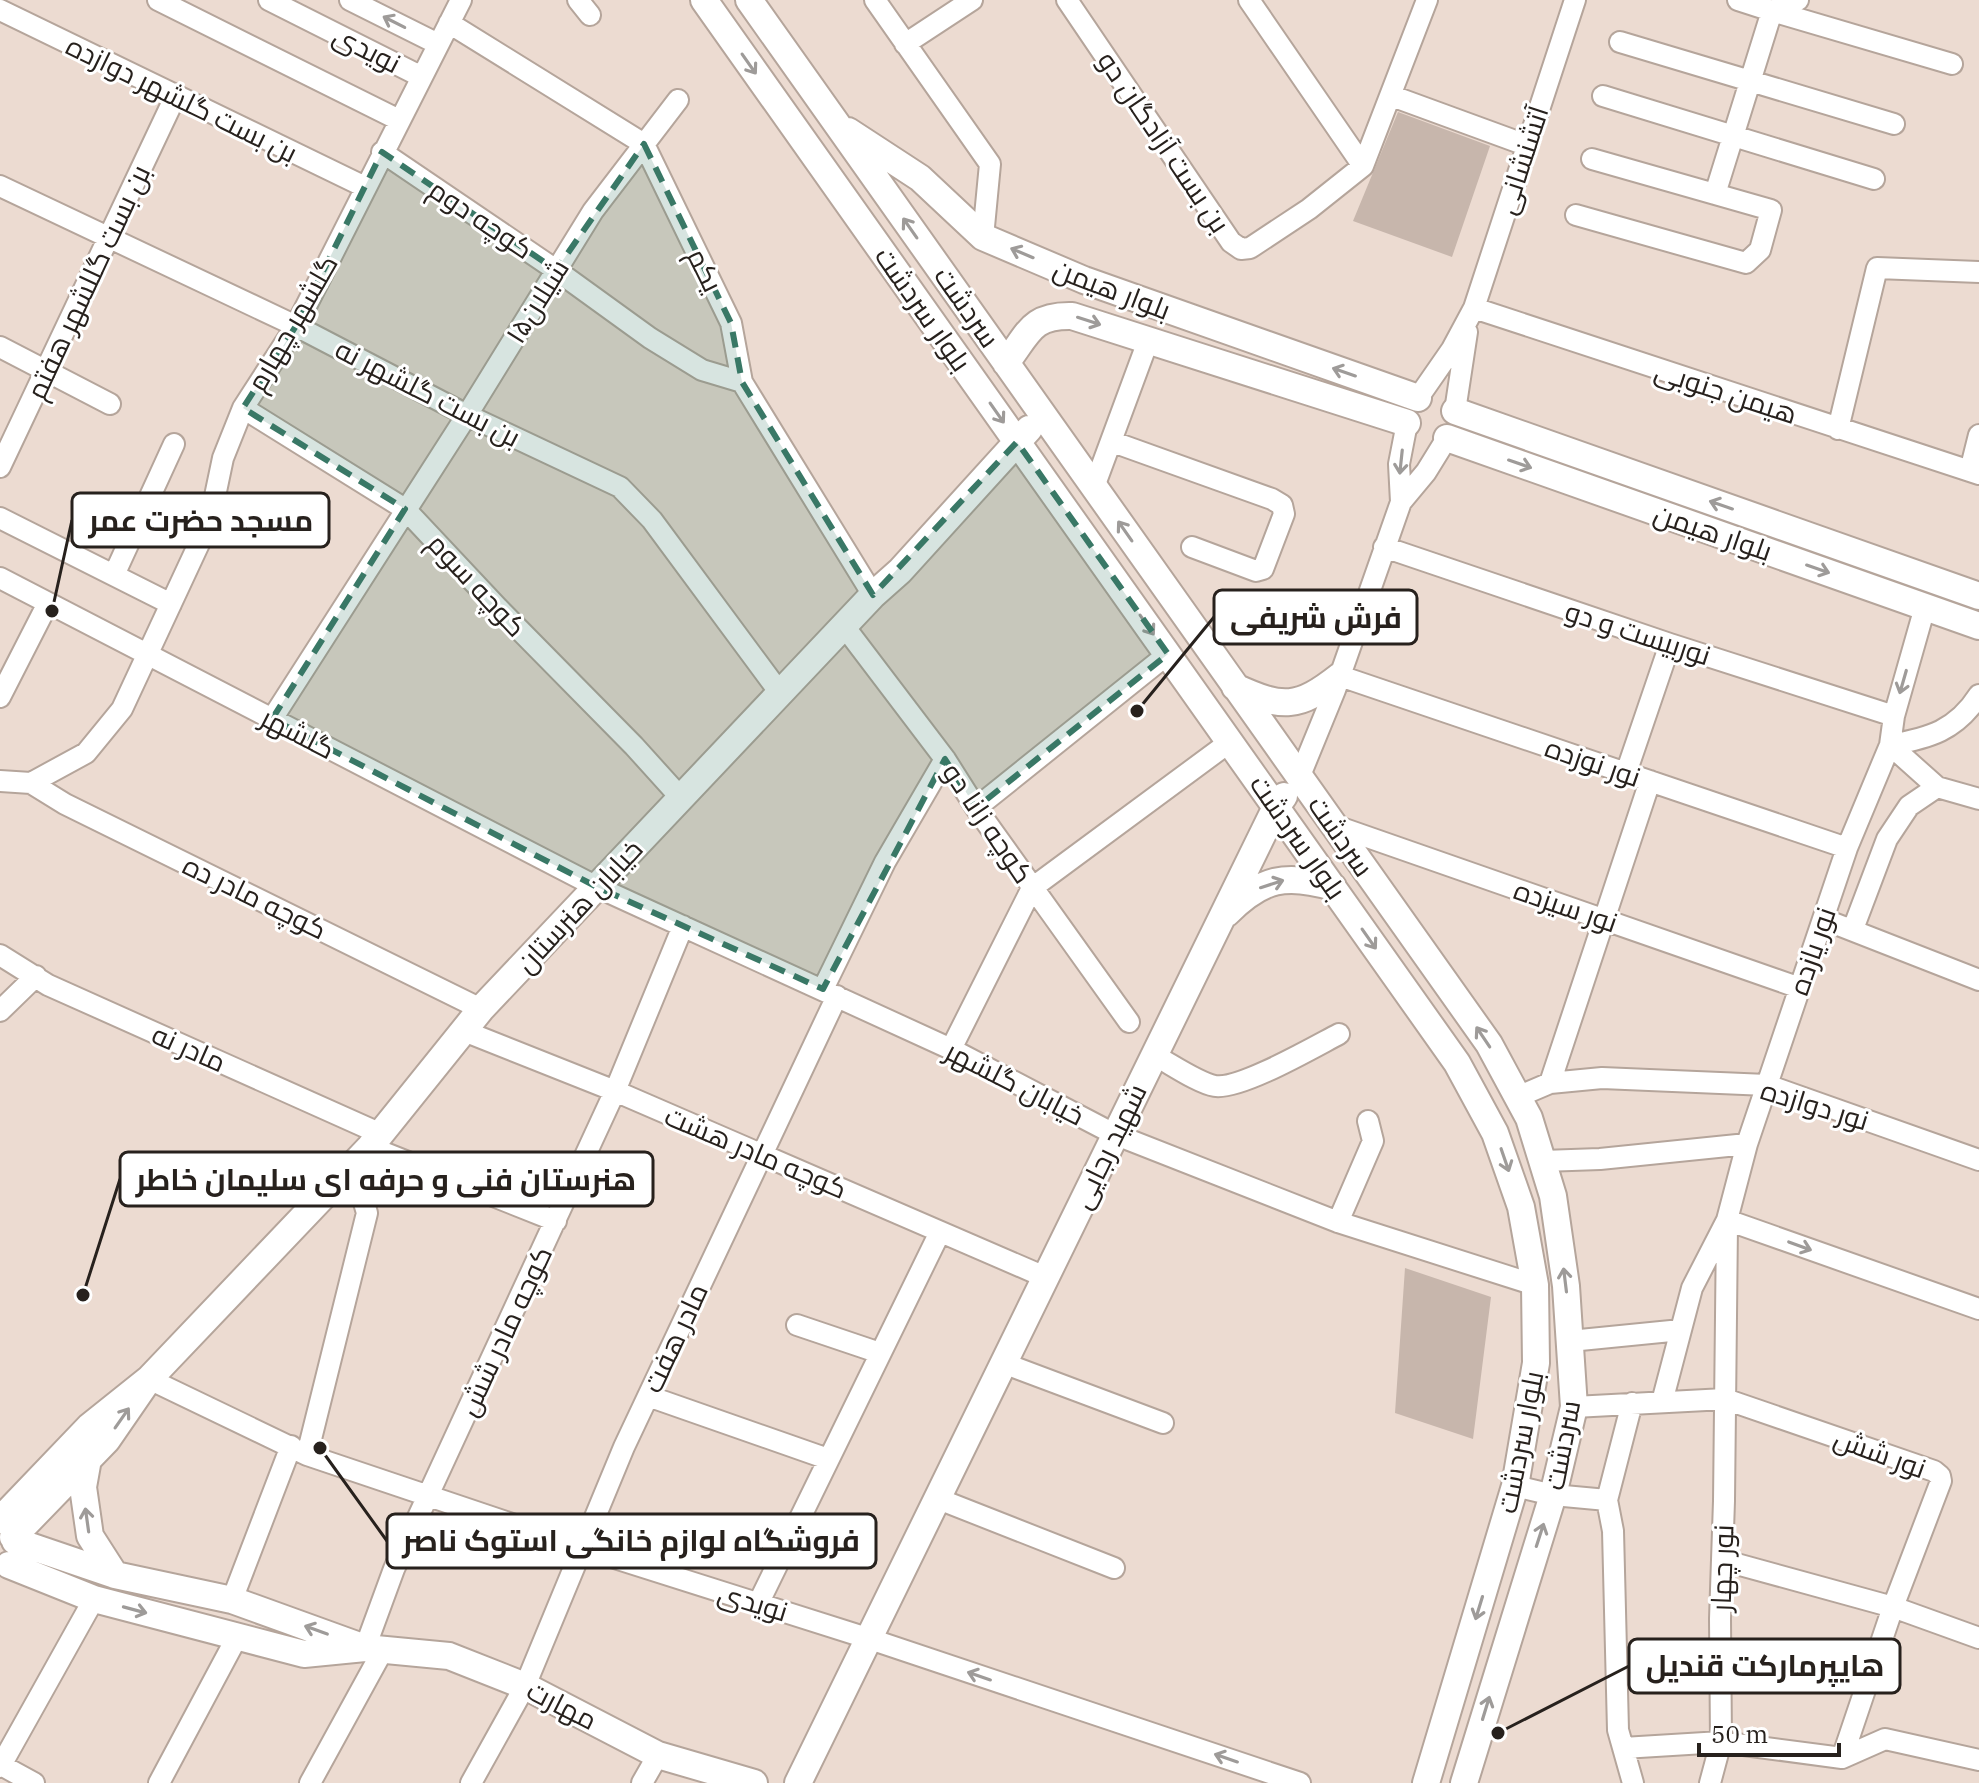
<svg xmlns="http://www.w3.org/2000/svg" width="1979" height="1783" font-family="'IBM Plex Serif',Cairo,serif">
<rect width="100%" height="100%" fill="#ecdbd1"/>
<path fill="#c7b6ac" d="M1398,112L1490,146L1452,257L1353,221Z
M1405,1268L1491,1297L1473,1439L1395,1413Z"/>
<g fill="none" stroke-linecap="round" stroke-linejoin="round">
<defs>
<path id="minor" d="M158,0L399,120
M269,0L422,77
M350,0L438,44
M578,0L590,15
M875,0L990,164L983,237
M1067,0L1231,242L1241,249L1250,248L1309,209L1363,166L1427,0
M1249,0L1363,166
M1798,0L1772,11L1952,64
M0,10L365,187
M449,23L644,144L731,323L742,382L873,595
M1620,42L1894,124
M905,44L972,0
M1392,96L1526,145
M1603,96L1874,179
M382,152L556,270L650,338L702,370L742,382
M0,186L296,326L467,415L620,487L652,520L780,693
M1715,194L1772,11L1738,0
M1576,215L1746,263L1760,250L1771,210L1592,159
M1474,308L1979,474
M0,347L110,404
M1418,398L1452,349L1474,308L1575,0
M243,408L405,509L498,608L634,746L681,798
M1455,411L1467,332
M1838,429L1877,268L1979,272
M1113,442L1272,499L1282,505L1284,514L1263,569L1256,571L1192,547
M0,467L175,97
M1970,471L1979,435
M1094,487L1148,341
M1401,502L1399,464L1407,423
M0,518L171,604
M1384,547L1670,644L1894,716
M114,575L174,444
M0,578L597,887L951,1049L1114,1134L1338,1222L1535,1285
M1925,607L1894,716L1890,745C1929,738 1956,731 1979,695
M844,626L945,759L976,808L1129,1022
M1340,676L1847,848
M0,697L48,603
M272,719L467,415L593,211L678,100
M1626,773L1670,644
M1299,778L1335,690L1401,502L1426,472L1447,438
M0,781L31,783L86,753L122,709L210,520L223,458L243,408L296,326L461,0
M31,783L65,804L481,1009
M976,808L1168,654
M1333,825L1800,988
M1823,919L1979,980
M1853,929L1887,839L1909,806L1937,787L1979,799
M0,955L48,985L381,1134
M823,989L885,862L945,759
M0,1011L36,976
M464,1031L615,1091L1045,1277
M951,1049L1032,888L1231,741
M1154,1055C1171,1064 1198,1083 1215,1086C1240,1090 1314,1047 1339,1034
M1550,1083L1602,1078L1767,1085L1979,1160
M1517,1097L1550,1083L1650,781
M370,1147L556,1221
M1543,1161L1600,1159L1747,1144
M353,1165L367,1213L307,1455L583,1548L867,1638L1300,1783
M1727,1220L1979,1309
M1338,1222L1373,1141L1368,1121
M797,1325L880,1353
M1570,1341L1681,1330
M1003,1363L1163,1423
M149,1379L307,1455
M648,1396L828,1459
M1662,1402L1692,1288L1727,1220L1747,1144L1847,848L1890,745L1937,787
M1574,1407L1725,1399L1934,1471L1940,1476L1941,1481L1893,1607L1842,1758
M1515,1486L1553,1495L1607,1500L1613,1531L1618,1730L1633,1783
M936,1498L1114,1568
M1607,1500L1632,1403
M1722,1560L1893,1607L1979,1638
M232,1600L291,1446
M758,1604L940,1232
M365,1648L394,1569L615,1091L683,926
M1623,1748L1721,1742L1842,1758L1885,1739L1979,1760
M1,1765L34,1783
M0,1767L94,1599
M159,1783L237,1637
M310,1783L383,1650
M471,1783L525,1686L624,1447L837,996
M642,1783L658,1755
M1710,1783L1721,1742L1720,1619L1724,1501L1727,1224"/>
<path id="major" d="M704,0L1457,1063L1495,1133L1521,1207L1535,1285L1536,1363L1515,1486L1426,1783
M749,0L1489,1044L1529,1118L1553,1196L1566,1286L1574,1407L1553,1495L1464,1783
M848,131L920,178L983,237L1084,280L1418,398
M1006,363C1029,333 1031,315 1072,316L1407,423
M1455,411L1979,596
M1447,438L1979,626
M1235,687C1283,709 1298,709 1340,676
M1227,913C1262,878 1286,873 1333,887
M149,1379L370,1147L481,1009L873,595L900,571L1029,429
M88,1459L83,1487L90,1536L115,1575
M0,1520L89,1427L149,1379L107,1440L13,1537
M9,1565L94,1599L304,1654L365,1648L232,1600L115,1575L15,1541
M365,1648L449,1656L525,1686L658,1755L754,1783
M798,1783L1276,807L1284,796"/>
</defs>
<use href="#minor" stroke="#b5a59b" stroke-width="24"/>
<use href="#major" stroke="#b5a59b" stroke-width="30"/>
<use href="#minor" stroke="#fff" stroke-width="20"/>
<use href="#major" stroke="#fff" stroke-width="26"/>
</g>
<defs><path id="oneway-shaft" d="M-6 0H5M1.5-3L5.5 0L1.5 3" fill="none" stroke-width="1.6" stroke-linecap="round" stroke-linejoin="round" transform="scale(2)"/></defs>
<g stroke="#9e9b99">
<use href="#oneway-shaft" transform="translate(394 22) rotate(-153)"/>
<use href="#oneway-shaft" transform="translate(749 64) rotate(55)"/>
<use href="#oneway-shaft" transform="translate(910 228) rotate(-125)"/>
<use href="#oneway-shaft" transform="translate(1022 253) rotate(-157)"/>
<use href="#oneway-shaft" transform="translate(1089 321) rotate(18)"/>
<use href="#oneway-shaft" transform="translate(1344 372) rotate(-161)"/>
<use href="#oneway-shaft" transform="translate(997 413) rotate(55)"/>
<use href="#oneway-shaft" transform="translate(1401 462) rotate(96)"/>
<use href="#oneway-shaft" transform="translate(1520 464) rotate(19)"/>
<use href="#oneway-shaft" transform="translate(1721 505) rotate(-161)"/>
<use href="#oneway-shaft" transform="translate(1125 531) rotate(-125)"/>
<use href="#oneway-shaft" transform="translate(1818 569) rotate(19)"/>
<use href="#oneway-shaft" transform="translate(1147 625) rotate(55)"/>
<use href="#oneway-shaft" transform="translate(1903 682) rotate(106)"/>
<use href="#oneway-shaft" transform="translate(1272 884) rotate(-18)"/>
<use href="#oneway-shaft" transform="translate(1369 939) rotate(55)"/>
<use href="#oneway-shaft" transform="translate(1483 1037) rotate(-124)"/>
<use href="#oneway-shaft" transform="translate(1505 1160) rotate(71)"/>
<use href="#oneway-shaft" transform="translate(1800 1246) rotate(20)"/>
<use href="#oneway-shaft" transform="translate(1565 1280) rotate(-97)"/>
<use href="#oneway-shaft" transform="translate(122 1418) rotate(-55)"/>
<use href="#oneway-shaft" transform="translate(87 1520) rotate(-98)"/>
<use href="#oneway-shaft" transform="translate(1540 1535) rotate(-72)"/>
<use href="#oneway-shaft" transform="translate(1479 1608) rotate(107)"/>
<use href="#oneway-shaft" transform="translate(135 1610) rotate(15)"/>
<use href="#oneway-shaft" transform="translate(316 1630) rotate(-160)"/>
<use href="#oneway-shaft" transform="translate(979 1676) rotate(-161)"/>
<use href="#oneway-shaft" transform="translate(1486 1708) rotate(-73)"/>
<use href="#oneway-shaft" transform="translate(1226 1758) rotate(-161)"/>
</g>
<path fill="#397866" fill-opacity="0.2" stroke="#397866" stroke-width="6" stroke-dasharray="16 10" stroke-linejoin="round" d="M644,144L731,323L742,382L873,595L1017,442L1168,654L976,808L945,759L823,989L597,887L272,719L405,509L243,408L296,326L382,152L556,270Z"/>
<g text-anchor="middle" stroke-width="6" stroke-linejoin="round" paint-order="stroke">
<g font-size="28" fill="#27211d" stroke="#fff">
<text transform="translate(367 49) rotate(27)" y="10">نویدی</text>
<text transform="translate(182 99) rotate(26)" y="10">بن بست گلشهر دوازده</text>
<text transform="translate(1164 142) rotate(56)" y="10">بن بست آزادگان دو</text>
<text transform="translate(1522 160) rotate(-72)" y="10">آتشنشانی</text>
<text transform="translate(481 219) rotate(34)" y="10">کوچه دوم</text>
<text transform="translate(705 270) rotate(64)" y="10">یکم</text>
<text transform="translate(88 282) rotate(-65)" y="10">بن بست گللشهر هفتم</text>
<text transform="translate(1112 289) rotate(21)" y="10">بلوار هیمن</text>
<text transform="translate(537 301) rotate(-58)" y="10">شیلان۱۵</text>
<text transform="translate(967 307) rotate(55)" y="10">سردشت</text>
<text transform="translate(923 309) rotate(55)" y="10">بلوار سردشت</text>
<text transform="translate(292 323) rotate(-60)" y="10">گلشهر چهارم</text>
<text transform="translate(1726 392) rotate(18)" y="10">هیمن جنوبی</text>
<text transform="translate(428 393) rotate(27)" y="10">بن بست گلشهر نه</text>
<text transform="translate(1713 532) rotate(19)" y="10">بلوار هیمن</text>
<text transform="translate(477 585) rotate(47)" y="10">کوچه سوم</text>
<text transform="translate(1638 633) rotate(18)" y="10">نوربیست و دو</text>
<text transform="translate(298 733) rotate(27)" y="10">گلشهر</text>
<text transform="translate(1593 762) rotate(19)" y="10">نور نوزده</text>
<text transform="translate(988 823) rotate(56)" y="10">کوچه زانا دو</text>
<text transform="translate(1341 836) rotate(55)" y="10">سردشت</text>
<text transform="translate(1298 837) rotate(55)" y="10">بلوار سردشت</text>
<text transform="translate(255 897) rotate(26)" y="10">کوچه مادر ده</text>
<text transform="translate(579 906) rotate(-47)" y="10">خیابان هنرستان</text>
<text transform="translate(1566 906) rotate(19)" y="10">نور سیزده</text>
<text transform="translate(1812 951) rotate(-71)" y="10">نور یازده</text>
<text transform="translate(189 1048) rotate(24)" y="10">مادر نه</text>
<text transform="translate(1015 1083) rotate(27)" y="10">خیابان گلشهر</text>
<text transform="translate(1815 1105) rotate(17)" y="10">نور دوازده</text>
<text transform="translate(1109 1146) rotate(-64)" y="10">شهید رجایی</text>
<text transform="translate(756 1152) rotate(23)" y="10">کوچه مادر هشت</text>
<text transform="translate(505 1331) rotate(-65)" y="10">کوچه مادر شش</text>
<text transform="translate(675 1338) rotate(-65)" y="10">مادر هفت</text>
<text transform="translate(1520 1442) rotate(-79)" y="10">بلوار سردشت</text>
<text transform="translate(1562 1445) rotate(-79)" y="10">سردشت</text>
<text transform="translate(1880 1453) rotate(20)" y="10">نور شش</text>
<text transform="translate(1722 1568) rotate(-88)" y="10">نور چهار</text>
<text transform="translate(753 1602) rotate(17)" y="10">نویدی</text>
<text transform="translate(562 1705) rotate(27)" y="10">مهارت</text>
</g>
</g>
<path fill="none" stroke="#27211d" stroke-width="3" d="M52 611L72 520M1137 711L1214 617M83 1295L120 1179M320 1448L387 1541M1498 1733L1629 1666"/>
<g fill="#27211d" stroke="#fff" stroke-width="3">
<circle cx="52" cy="611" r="8"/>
<circle cx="1137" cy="711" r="8"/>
<circle cx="83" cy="1295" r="8"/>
<circle cx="320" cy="1448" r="8"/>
<circle cx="1498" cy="1733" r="8"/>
</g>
<g fill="#fff" stroke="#27211d" stroke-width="3">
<rect x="72" y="493" width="257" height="54" rx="8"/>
<rect x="1214" y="590" width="203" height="54" rx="8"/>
<rect x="120" y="1152" width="533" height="54" rx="8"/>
<rect x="387" y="1514" width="489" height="54" rx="8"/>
<rect x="1629" y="1639" width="271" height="54" rx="8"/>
</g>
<g font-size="30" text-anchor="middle" font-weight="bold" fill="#27211d">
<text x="201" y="531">مسجد حضرت عمر</text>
<text x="1316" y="628">فرش شریفی</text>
<text x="386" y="1190">هنرستان فنی و حرفه ای سلیمان خاطر</text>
<text x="631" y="1551">فروشگاه لوازم خانگى استوک ناصر</text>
<text x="1765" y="1676">هایپرمارکت قندیل</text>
</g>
<path d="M1699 1743v12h140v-12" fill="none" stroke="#27211d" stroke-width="4"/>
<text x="1711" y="1743" font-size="24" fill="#27211d" stroke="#ffffff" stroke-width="6" paint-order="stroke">50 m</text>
</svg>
